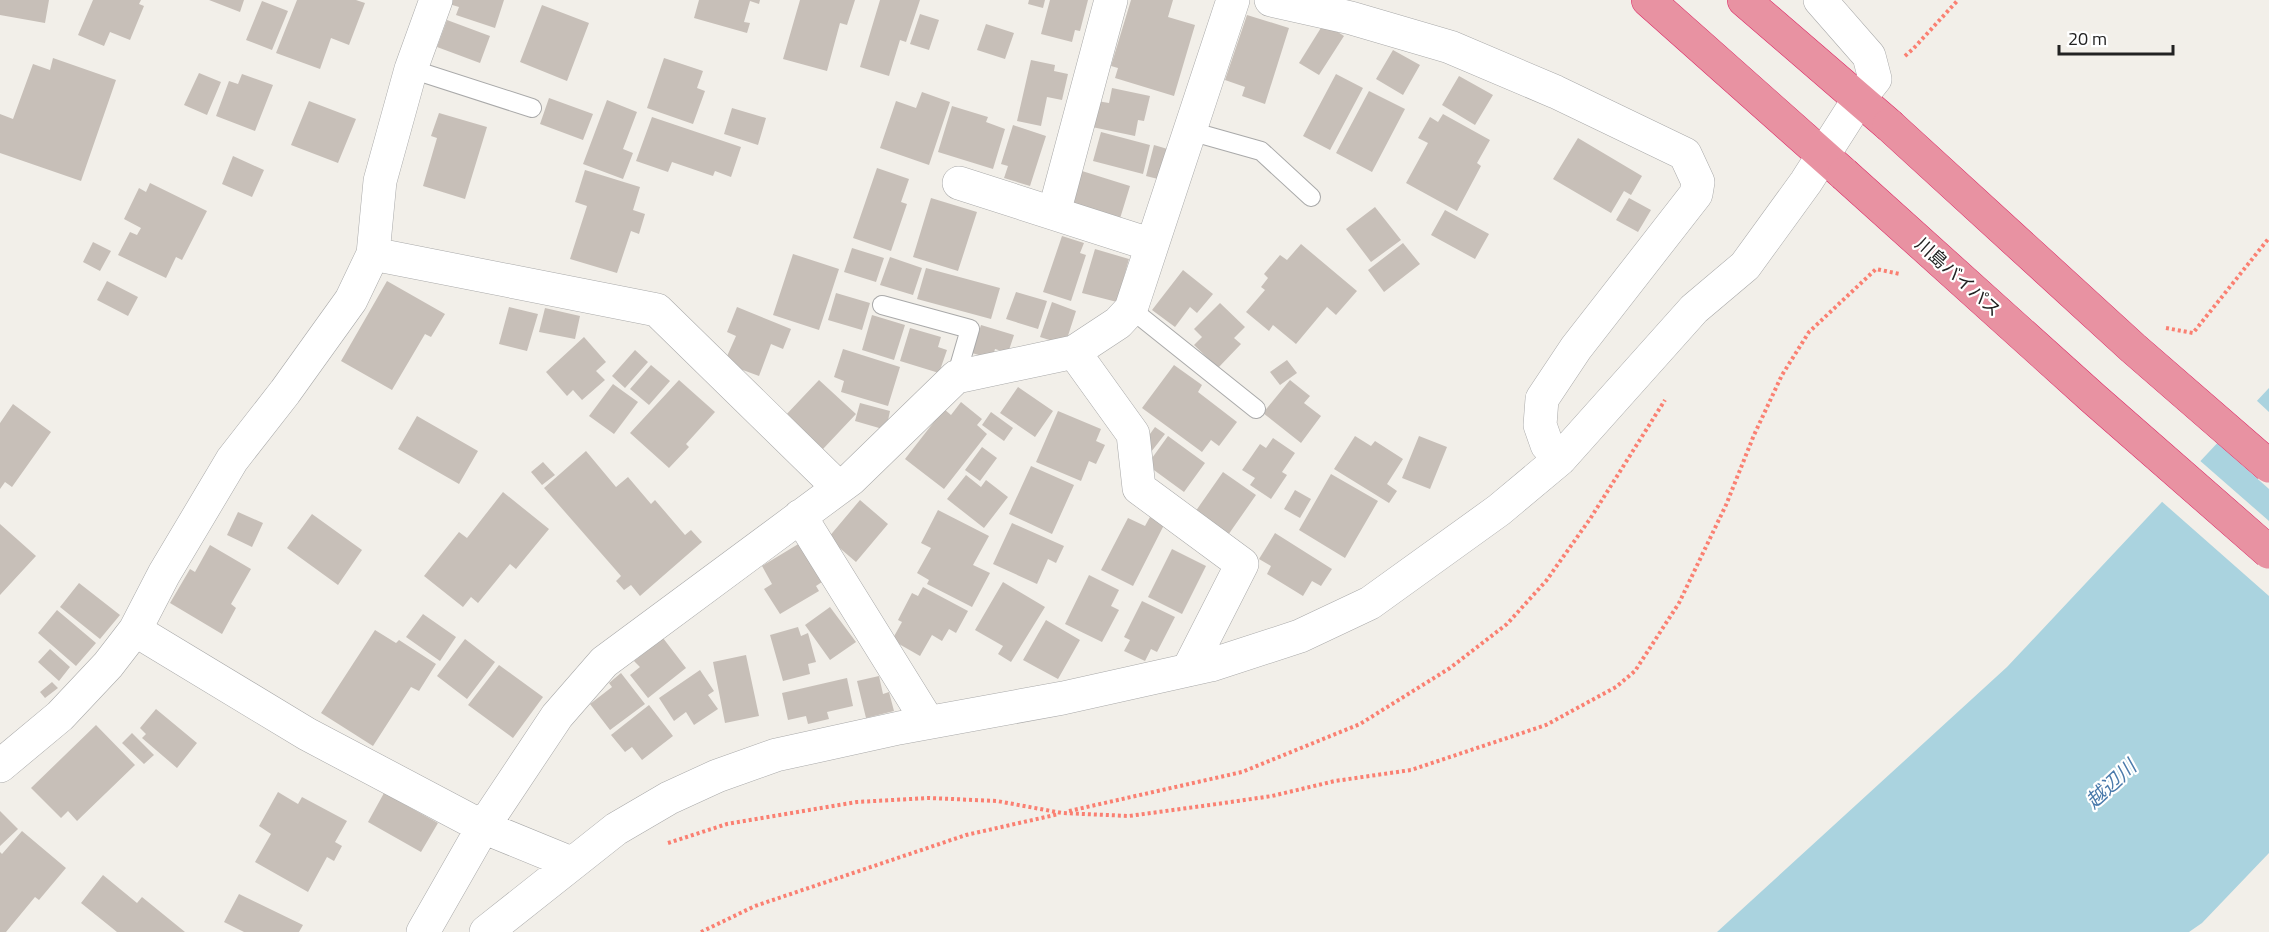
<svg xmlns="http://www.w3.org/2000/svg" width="2269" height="932" font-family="'Titillium Web','Noto Sans JP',sans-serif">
<rect width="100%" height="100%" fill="#f2efe9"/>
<path fill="#aad3df" d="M2269,388V853L2202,923L2189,932H1717L2007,667Z"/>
<path fill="#f2efe9" d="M2255,399L2269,412V489L2215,441Z
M2198,459L2269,521V596L2160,500Z"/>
<path fill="#c7bfb8" d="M0,0H49L45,23L0,15Z
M93,0H141L139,4L144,6L130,40L110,32L104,46L78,35Z
M209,0H244L240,12Z
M297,0H356L365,3L349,45L331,38L320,69L276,53Z
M451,0H504L495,28L456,15L459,7L449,4Z
M699,0H760L759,4L750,1L744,22L750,23L747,33L694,18Z
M800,0H855L847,25L840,23L827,71L783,59Z
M880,0H920L906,42L900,40L889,76L860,67Z
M1029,0H1045L1043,8L1028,4Z
M1050,0H1088L1080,31L1075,30L1072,42L1041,34Z
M1131,0H1173L1168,17L1195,25L1174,96L1115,78L1118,68L1111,66Z
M262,1L288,11L272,50L246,40Z
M542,5L589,23L567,81L520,62Z
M920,14L939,20L929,50L910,44Z
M1247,15L1289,28L1265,104L1242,96L1245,87L1225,80Z
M447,20L490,36L480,63L437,47Z
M1324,23L1344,36L1319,75L1299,63Z
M986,24L1014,33L1005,59L977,50Z
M1393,50L1420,65L1403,95L1376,79Z
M53,58L116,80L81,181L0,153V114L13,119L33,64L50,70Z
M664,58L703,71L697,88L705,91L693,124L647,108Z
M1031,60L1055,65L1054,71L1068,74L1062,100L1047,97L1041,126L1017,121Z
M199,73L221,82L207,115L184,105Z
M242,74L273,85L255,131L216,116L229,81L238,84Z
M1336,74L1363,88L1330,150L1303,136Z
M1459,76L1493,95L1475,125L1442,105Z
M1112,88L1150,96L1144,121L1138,120L1135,136L1092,127L1097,101L1109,103Z
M1369,91L1405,109L1372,172L1336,153Z
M922,92L950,102L929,165L880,148L896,101L916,108Z
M549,98L593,114L583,140L540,124Z
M607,100L637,112L623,149L633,153L623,179L583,164Z
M309,101L356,119L338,163L291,145Z
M952,106L988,117L986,122L1005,129L993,169L938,152Z
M732,108L766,118L758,145L724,134Z
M439,113L487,127L465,199L423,186L437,138L431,136Z
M1443,114L1490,140L1477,163L1481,166L1457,211L1406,183L1428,143L1418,138L1430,117L1438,122Z
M652,117L741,147L731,177L715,171L713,176L672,162L668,172L636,161Z
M1013,125L1046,136L1030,186L1004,178L1008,166L1001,164Z
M1101,132L1150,145L1143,174L1093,161Z
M1578,138L1642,176L1631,195L1624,191L1611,213L1553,179Z
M1154,145L1171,150L1162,180L1146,176Z
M233,156L264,170L252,197L222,184Z
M877,168L909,179L901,202L907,204L891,251L853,238Z
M585,170L640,187L633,210L645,214L639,234L631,231L617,273L570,259L587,206L575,202Z
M1082,171L1130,186L1118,225L1072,204Z
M150,183L207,211L182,260L176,257L166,278L118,255L130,232L137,235L141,228L124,219L139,188L146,192Z
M931,198L977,212L958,271L913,257Z
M1629,198L1651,210L1638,232L1616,220Z
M1375,207L1401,240L1371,262L1346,229Z
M1445,210L1489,234L1475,259L1431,235Z
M1062,236L1084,243L1080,253L1086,255L1071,301L1043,292Z
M93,242L111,251L100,271L83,262Z
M1403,243L1420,264L1384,292L1368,270Z
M1301,244L1357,291L1336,315L1327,307L1296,344L1273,325L1269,331L1246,312L1265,290L1261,287L1268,278L1264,274L1280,255L1287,260Z
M852,248L884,258L876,282L844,272Z
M1095,249L1129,259L1117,302L1082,293Z
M793,254L839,269L819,330L773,315Z
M890,257L922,268L913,295L880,285Z
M926,268L1000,288L991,319L917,299Z
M1183,270L1213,294L1197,313L1190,307L1175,327L1152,310Z
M107,281L138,297L128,316L97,300Z
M387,281L445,314L431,337L425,334L392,390L341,361Z
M1016,292L1047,301L1038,329L1006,319Z
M836,293L870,303L862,330L828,320Z
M1052,302L1076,311L1065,345L1040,337Z
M1220,303L1245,327L1234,338L1241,344L1218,368L1194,345L1202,337L1194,329Z
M509,307L538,314L527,351L499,344Z
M737,307L791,329L783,349L771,344L759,376L724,363L736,336L727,332Z
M545,308L580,316L575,339L539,332Z
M872,315L905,325L894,360L862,350Z
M981,325L1014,335L1008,353L995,349L992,359L972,353Z
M910,328L941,337L938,347L947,350L939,373L900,361Z
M584,337L606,362L596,371L605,380L582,400L573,390L567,396L546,372Z
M843,349L900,367L888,406L841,392L844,381L834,377Z
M635,350L648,362L625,388L612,376Z
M1287,360L1297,373L1280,385L1270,372Z
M651,365L670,381L649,405L630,389Z
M1174,365L1202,385L1198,392L1237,422L1219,446L1211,440L1202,452L1142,408Z
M679,380L715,412L686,444L689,447L669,468L630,433Z
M819,380L856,414L823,449L805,432L783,418Z
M1290,380L1310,396L1304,403L1321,416L1301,443L1263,413Z
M613,384L638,402L614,434L589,416Z
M1018,387L1053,411L1035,437L1000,413Z
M961,402L982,419L977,425L987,434L944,489L905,459L944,409L951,415Z
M860,403L890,411L886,430L855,421Z
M13,404L51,432L12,487L5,482L0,489V423Z
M1058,411L1101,429L1096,441L1105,445L1096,464L1089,461L1081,481L1036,462Z
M991,412L1013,428L1004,441L982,425Z
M417,416L478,451L459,484L398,449Z
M1155,427L1165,434L1151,452L1142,445Z
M1168,436L1205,463L1184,492L1147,465Z
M1355,436L1371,446L1375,441L1403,459L1387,484L1397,491L1389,503L1334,469Z
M1419,436L1447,447L1430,489L1402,478Z
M1273,438L1295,453L1282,472L1287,475L1271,499L1250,485L1255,478L1242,470L1260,444L1266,448Z
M982,447L997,458L980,481L965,470Z
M586,451L616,487L628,477L651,504L655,500L685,535L691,530L702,542L640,596L631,585L624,590L616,581L621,576L544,488Z
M543,462L555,475L542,485L531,472Z
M1031,466L1074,485L1052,534L1009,514Z
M1223,472L1256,495L1226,538L1193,515Z
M1331,474L1378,501L1345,558L1299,530Z
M966,475L981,487L986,480L1008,497L984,528L947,499Z
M1295,490L1311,499L1300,518L1284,509Z
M503,492L549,529L516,569L510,564L478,603L471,597L463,607L424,576L459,532L467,538Z
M860,500L888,524L856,562L828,538Z
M938,510L989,536L973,565L990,573L972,607L927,584L929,580L917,573L931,548L921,543Z
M238,512L263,523L252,547L227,535Z
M312,514L362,550L338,585L287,548Z
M1150,517L1164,525L1133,586L1101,570L1128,518L1145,526Z
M1012,523L1064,546L1056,563L1048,559L1037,584L993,564Z
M0,524L36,556L0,595Z
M1275,533L1332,569L1321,586L1312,581L1303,596L1267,574L1271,566L1259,559Z
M800,543L822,582L816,586L819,591L780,614L764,589L772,584L762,566Z
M210,545L251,569L231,604L236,608L222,634L170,603L190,569L195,572Z
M1172,549L1206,566L1182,614L1148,597Z
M1089,575L1119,590L1111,606L1119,610L1102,642L1065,624Z
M1003,582L1045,607L1011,662L998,654L1003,646L975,630Z
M79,583L120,615L100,639L60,607Z
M923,587L968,611L956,633L949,629L942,641L932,635L920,656L892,640L902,622L898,620L912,593L918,596Z
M1142,601L1175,617L1157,652L1151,649L1145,661L1124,651L1130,640L1124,637Z
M830,607L856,642L830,660L805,625Z
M57,610L96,643L76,666L38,633Z
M423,614L456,637L440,661L406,637Z
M1046,620L1080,640L1058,679L1023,660Z
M798,627L801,636L808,633L816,662L808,664L810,674L783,681L770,635Z
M375,630L396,643L399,640L436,664L419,691L411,687L373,746L321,713Z
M663,638L686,668L648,698L630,675L640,667L634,661Z
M465,639L495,662L467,699L437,676Z
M50,649L70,667L59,681L38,662Z
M746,655L759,716L725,723L713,662Z
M499,665L543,697L513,738L468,705Z
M700,670L714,691L708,695L718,709L694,725L686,712L674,721L659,698Z
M621,673L645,704L610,730L590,704L612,687L609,683Z
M879,676L883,694L889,692L894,711L866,718L857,681Z
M847,678L853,706L827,712L829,719L808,724L806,716L788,720L782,693Z
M52,682L58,688L45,698L40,692Z
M649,705L673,736L642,760L632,747L625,752L611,735Z
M156,709L197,743L177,768L142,738L146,734L140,728Z
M96,725L135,765L77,821L68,811L61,818L31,788Z
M132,733L154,755L144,764L122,743Z
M278,792L298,804L302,797L347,821L335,842L342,846L334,861L327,857L308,892L255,862L271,834L259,826Z
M384,793L438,823L421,852L368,822Z
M0,811L18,829L0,846Z
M22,831L66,868L39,900L35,897L6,932H0V852L2,854Z
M103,875L137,903L142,897L185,932H117L81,903Z
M239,894L303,925L299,932H244L224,922Z"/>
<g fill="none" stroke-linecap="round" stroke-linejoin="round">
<defs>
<path id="lane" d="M411,69L532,108
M1190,131L1261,151L1311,197
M882,305L970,329L956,377
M1131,309L1256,409"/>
<path id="street" d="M1271,0L1351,18L1450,47L1556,92L1685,154L1698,182L1696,194L1576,348L1542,399L1540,425L1547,445L1560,459
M959,183L1152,245
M1054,213L1111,0
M373,254L657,310L839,488
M1074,352L1133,434L1139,488L1242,564L1188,670
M800,516L928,722
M135,630L307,734L483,827L571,863
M0,766L60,716L108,665L135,630L164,574L232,460L285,392L351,300L373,254L380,181L411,69L436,0
M423,932L483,827L557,716L604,662L851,479L956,377L1074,352L1118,323L1131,309L1233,0
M486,932L616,829L669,798L717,776L776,755L899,728L1063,698L1211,665L1300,636L1370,603L1499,510L1560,459L1694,309L1745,266L1806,182L1859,99L1875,79L1869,56L1820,0"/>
<path id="highway" d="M1648,0L1844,174
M1744,0L1889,125"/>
</defs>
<use href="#lane" stroke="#a9a9a9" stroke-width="20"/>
<use href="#street" stroke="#a9a9a9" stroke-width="34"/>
<use href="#highway" stroke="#dc2a67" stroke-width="34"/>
<path stroke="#fa8072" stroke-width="4" stroke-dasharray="3 3" stroke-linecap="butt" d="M1905,56L1913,49L1958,0
M2166,328L2193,333L2269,238
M1069,811L1242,772L1360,724L1450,668L1507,624L1546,581L1590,519L1665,400
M668,843L727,824L857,802L929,798L997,801L1062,813L1129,816L1217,804L1272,796L1335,781L1411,770L1546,725L1616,687L1635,671L1679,603L1726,505L1754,435L1782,375L1809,332L1876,269L1900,274
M701,932L755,906L966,835L1059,814"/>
<use href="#lane" stroke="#fff" stroke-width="18"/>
<use href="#street" stroke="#fff" stroke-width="33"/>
<use href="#highway" stroke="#e892a2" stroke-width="33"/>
<defs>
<path id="highway-bridge" d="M1889,125L2133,348L2269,466
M1844,174L2094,399L2269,552"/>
</defs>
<use href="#highway-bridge" stroke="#dc2a67" stroke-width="34" stroke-linecap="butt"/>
<use href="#highway-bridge" stroke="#e892a2" stroke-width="33"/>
</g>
<g text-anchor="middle" stroke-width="4.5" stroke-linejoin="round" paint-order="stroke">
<g font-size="18" fill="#222" stroke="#fff">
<text transform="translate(1958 277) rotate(42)" y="6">川島バイパス</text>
</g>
<g font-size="20" font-style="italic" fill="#4a7aab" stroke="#fff">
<text transform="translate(2111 784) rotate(-43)" y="7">越辺川</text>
</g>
</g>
<path d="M2059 45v9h114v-9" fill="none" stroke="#222222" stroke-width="3"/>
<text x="2068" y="45" font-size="18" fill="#222222" stroke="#ffffff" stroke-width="4.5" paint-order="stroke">20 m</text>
</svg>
